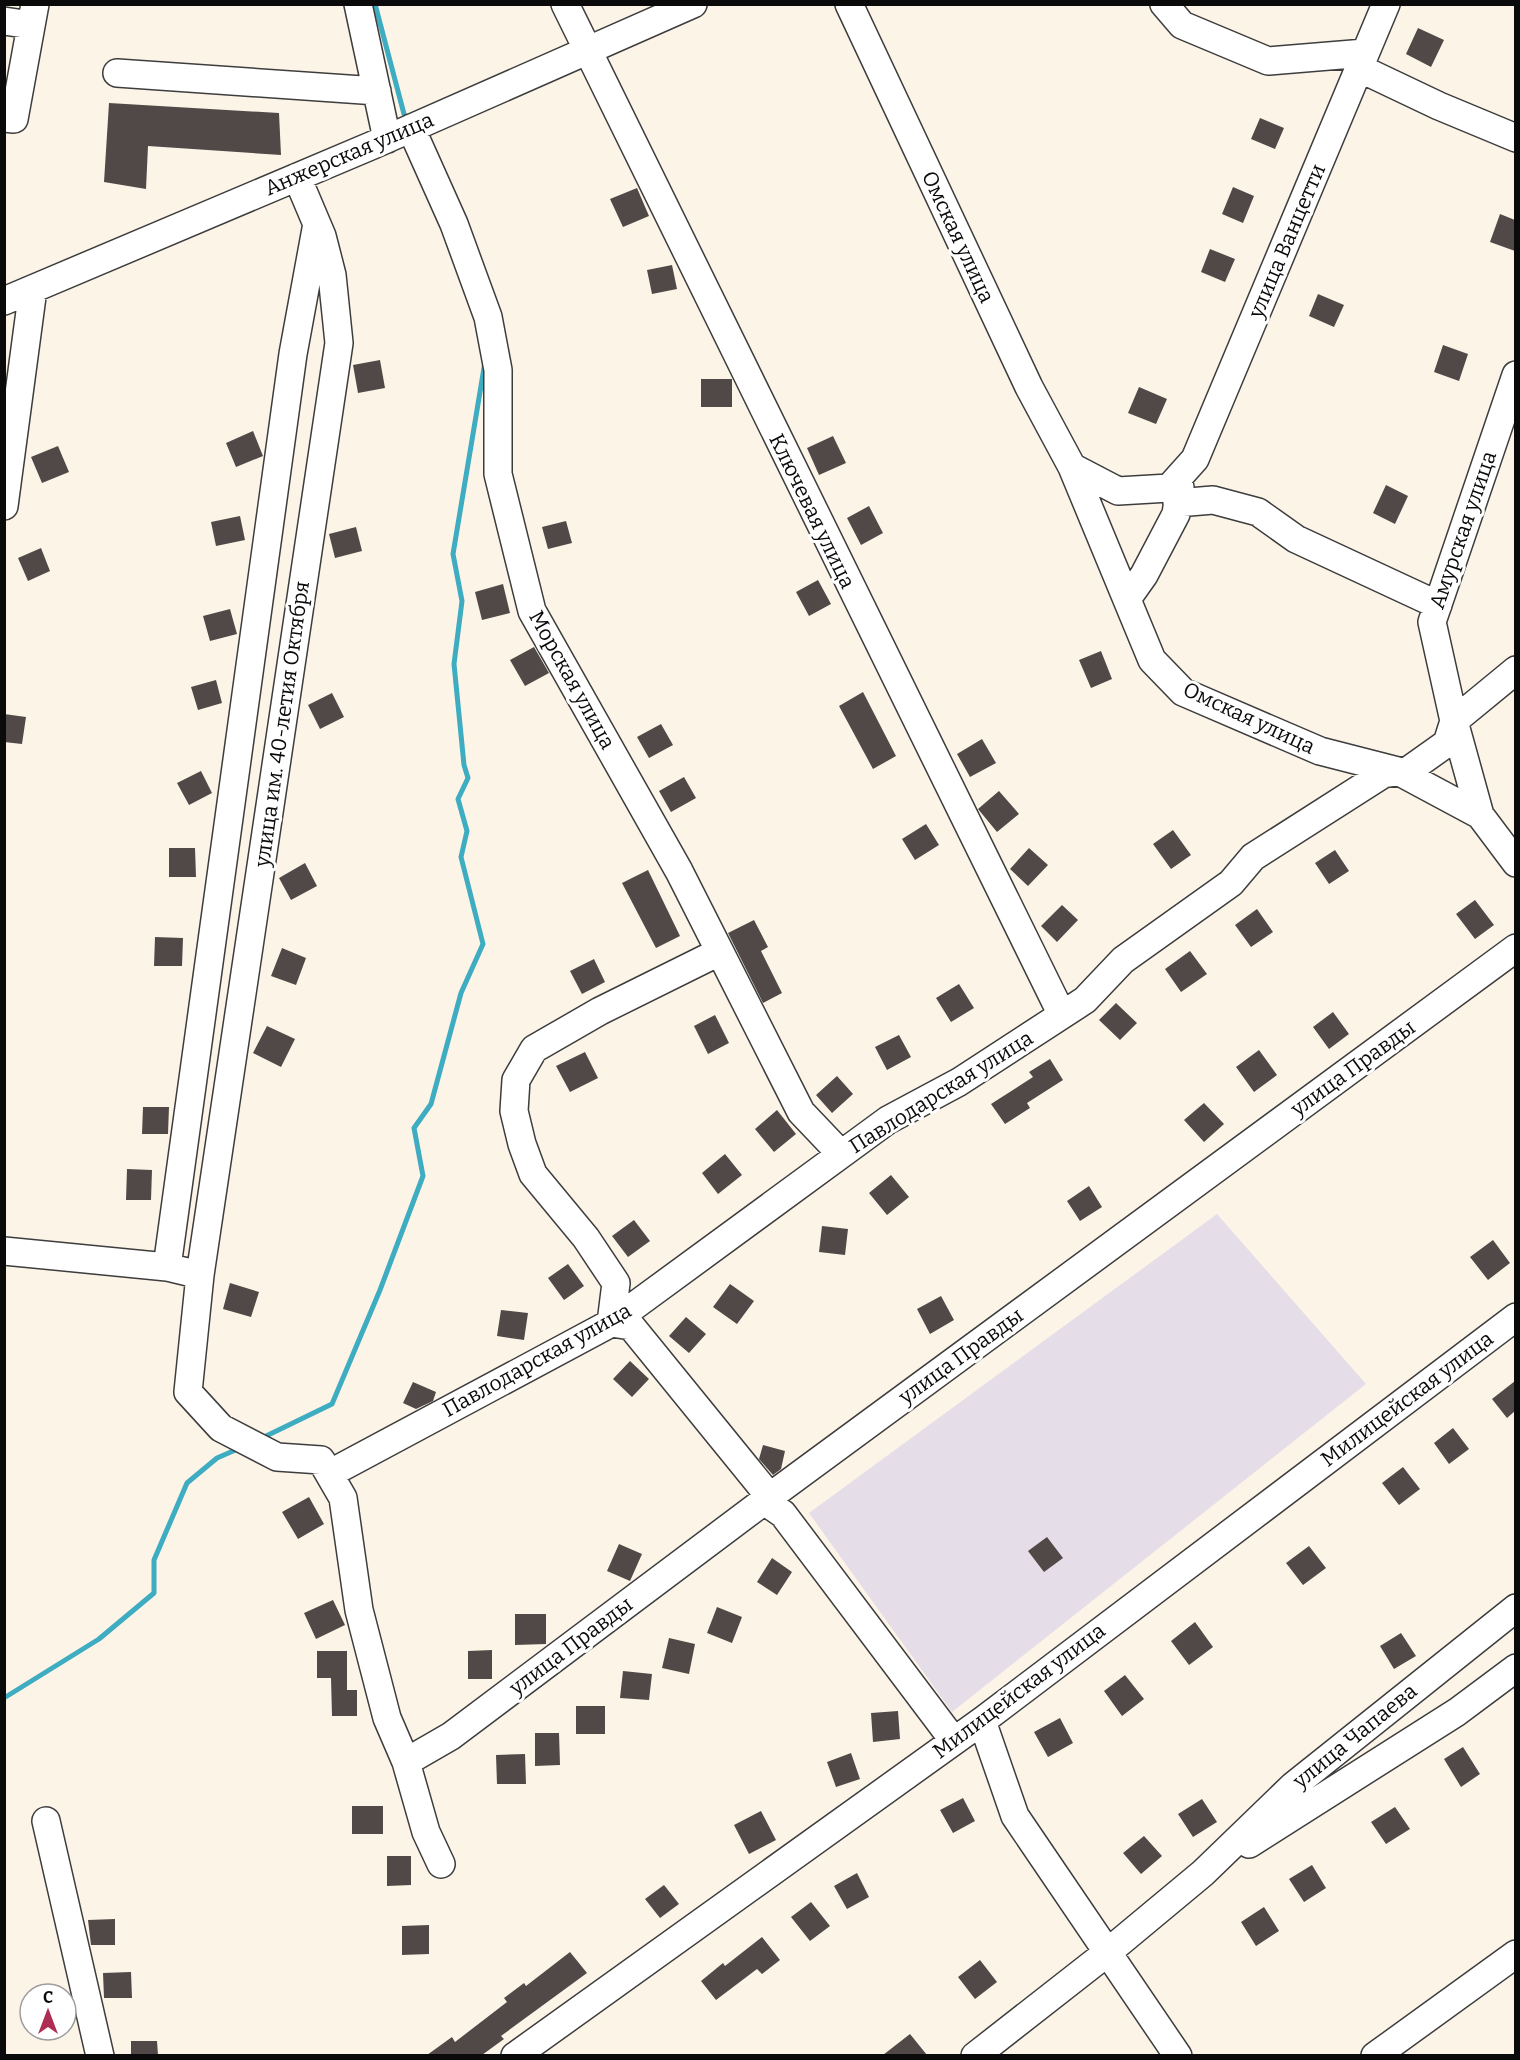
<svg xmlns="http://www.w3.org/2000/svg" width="1520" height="2060" font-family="Bitter,serif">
<rect width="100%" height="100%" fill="#fdf4e8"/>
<path fill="#e5dee9" d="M1217,1214L1366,1384L952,1712L809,1513Z"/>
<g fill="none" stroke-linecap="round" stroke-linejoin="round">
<path stroke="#3eacc1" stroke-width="5" d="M375,4L404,114
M262,1438L332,1404L380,1290L423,1176L414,1128L431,1104L461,993L483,944L461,857L467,831L458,799L468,778L464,765L454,664L462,601L453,554L485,362
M4,1698L99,1639L154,1593V1560L187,1483L217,1458L240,1448"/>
</g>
<path fill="#514947" d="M1418,28L1444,40L1431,67L1406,54Z
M109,103L279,113L281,155L148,146L146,189L104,182Z
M1260,118L1284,128L1275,149L1251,139Z
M1233,187L1254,196L1243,223L1222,214Z
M637,188L649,216L623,227L610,199Z
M1500,214L1515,220V251L1490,242Z
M1210,249L1235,259L1225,282L1201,272Z
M672,265L677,289L652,294L647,270Z
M1318,294L1344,305L1334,327L1309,316Z
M1443,345L1468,354L1459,381L1434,372Z
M380,360L385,388L358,393L353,365Z
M701,379H732V407H701Z
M1139,387L1167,399L1156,424L1128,413Z
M253,431L263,456L236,467L226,443Z
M833,436L846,463L819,475L807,448Z
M58,446L69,472L42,483L31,457Z
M1386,485L1408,496L1395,524L1373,513Z
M869,506L883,533L861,545L847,518Z
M240,516L245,540L216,546L211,522Z
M566,521L572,543L548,549L542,527Z
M356,527L362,551L335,558L329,534Z
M41,548L50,571L28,581L18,558Z
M818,580L831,604L809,616L796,592Z
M503,584L510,613L482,620L475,592Z
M230,609L237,634L210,641L203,616Z
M534,647L549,673L525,686L510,660Z
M1101,651L1112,679L1091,688L1079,660Z
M216,680L222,703L198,710L191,687Z
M863,692L896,756L873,769L839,706Z
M332,693L344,717L320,729L308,705Z
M4,714L26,717L22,744L4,742Z
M661,724L673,745L649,758L637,737Z
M982,739L996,763L970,777L957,754Z
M201,771L212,793L189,805L177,783Z
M684,777L696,798L671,812L659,791Z
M999,791L1019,814L997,832L978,809Z
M926,824L939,845L915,860L902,839Z
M1173,830L1191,855L1171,869L1153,844Z
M169,848H195L196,877H169Z
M1029,848L1048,865L1028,886L1010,869Z
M1335,850L1349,871L1329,884L1315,863Z
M305,863L317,886L291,900L279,878Z
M648,870L680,936L656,948L622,883Z
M1475,900L1494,925L1475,939L1456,914Z
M1062,905L1078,920L1057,942L1041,926Z
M1257,909L1273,932L1251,947L1235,925Z
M754,920L768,947L761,951L782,993L763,1003L728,933Z
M155,937L183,938L182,966H154Z
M282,948L306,958L296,985L271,976Z
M1190,951L1207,974L1181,992L1165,969Z
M594,959L605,982L582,994L570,971Z
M959,984L974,1008L951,1022L936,998Z
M1116,1003L1137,1023L1120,1040L1099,1020Z
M1333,1012L1349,1034L1329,1049L1313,1027Z
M715,1015L729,1043L708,1054L694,1026Z
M267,1026L295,1039L281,1067L253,1053Z
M899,1035L911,1057L887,1070L875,1047Z
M1259,1050L1277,1075L1254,1092L1236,1067Z
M585,1052L598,1078L570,1092L556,1066Z
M1050,1059L1063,1080L1027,1103L1030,1108L1005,1124L991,1104L1033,1077L1029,1072Z
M837,1076L853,1094L832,1113L816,1095Z
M1204,1103L1224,1124L1204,1142L1184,1120Z
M143,1107H169L168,1134H142Z
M777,1110L796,1134L774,1152L755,1129Z
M725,1154L742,1175L718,1194L702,1173Z
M127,1169L152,1170L151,1200H126Z
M891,1175L909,1197L887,1215L869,1193Z
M1089,1186L1102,1207L1080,1221L1067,1201Z
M634,1220L650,1241L628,1257L612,1236Z
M822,1226L848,1229L845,1255L819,1252Z
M1493,1240L1510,1263L1488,1280L1470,1257Z
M568,1264L584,1286L564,1300L548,1278Z
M230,1283L259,1292L251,1317L223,1309Z
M730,1284L754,1301L737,1324L713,1307Z
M941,1296L954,1320L930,1334L917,1309Z
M501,1310L528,1313L524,1340L497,1336Z
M686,1317L706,1334L689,1353L669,1336Z
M630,1361L649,1379L632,1397L613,1379Z
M1515,1381V1411L1507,1418L1492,1399Z
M413,1382L436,1392L433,1401L416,1409L403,1403Z
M1453,1428L1469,1449L1449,1464L1434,1443Z
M763,1445L785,1451L781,1469L773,1475L759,1459Z
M1403,1467L1420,1489L1399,1505L1382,1483Z
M309,1497L324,1524L298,1539L282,1512Z
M1047,1537L1063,1558L1044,1572L1028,1551Z
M619,1544L642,1554L630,1581L607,1571Z
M1309,1546L1326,1568L1303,1585L1286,1563Z
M772,1558L792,1572L777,1595L757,1582Z
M333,1600L345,1625L316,1639L304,1613Z
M717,1607L742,1617L732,1643L707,1633Z
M515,1614H546V1644L515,1645Z
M1195,1622L1213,1647L1189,1665L1171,1641Z
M1401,1633L1416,1656L1394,1669L1380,1646Z
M669,1638L695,1644L689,1674L662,1668Z
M492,1650V1679H468V1651Z
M317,1651H347V1690H357V1716H332L331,1678H317Z
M623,1671L652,1674L649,1700L620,1698Z
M1125,1675L1144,1699L1122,1716L1104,1691Z
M576,1706H605V1734H576Z
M898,1711L900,1739L873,1742L871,1713Z
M1060,1718L1073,1743L1048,1757L1034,1732Z
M535,1733H559L560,1765L535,1766Z
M1463,1747L1480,1774L1461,1787L1444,1759Z
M851,1753L860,1779L836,1787L827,1762Z
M525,1754L526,1784H497L496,1755Z
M963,1798L975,1821L953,1833L940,1810Z
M1202,1799L1217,1822L1193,1837L1178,1814Z
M352,1806H383V1834H352Z
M1395,1807L1410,1829L1386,1844L1371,1822Z
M761,1811L776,1840L749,1854L734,1825Z
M1144,1836L1162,1856L1141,1874L1123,1853Z
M387,1856H411V1885L387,1886Z
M1312,1865L1326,1888L1304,1902L1289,1879Z
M857,1873L869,1897L847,1909L834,1886Z
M664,1885L679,1904L660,1918L645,1899Z
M811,1902L830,1926L810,1941L791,1917Z
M1264,1907L1279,1931L1256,1946L1241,1922Z
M115,1919V1945H91L88,1920Z
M429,1925V1954L402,1955V1926Z
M762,1937L780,1960L762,1974L757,1969L716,2000L701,1981L723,1963L725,1966Z
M570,1952L587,1973L501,2036L504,2039L482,2055H427L452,2037L455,2042L507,2002L504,1998L524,1983L526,1986Z
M980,1960L997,1982L975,1999L958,1977Z
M131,1972L132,1998H104L103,1973Z
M910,2034L927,2055H883Z
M131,2041H157L158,2055H131Z"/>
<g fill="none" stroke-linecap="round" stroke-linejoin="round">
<defs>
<path id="minor" d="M358,4L387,139
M565,4L1062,1015
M849,4L1029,387L1072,467L1118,491L1169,488L1195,459L1386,4
M1164,4L1182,25L1268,61L1365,53
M4,21L31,25
M1359,68L1439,106L1516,138
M117,73L377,91
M4,118L14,119L35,4
M411,128L454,224L488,317L498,370V474L532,611L679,871L801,1112L841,1154
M4,301L373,145L693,4
M1516,375L1432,622L1454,721L1480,815L1516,863
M1072,467L1152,660L1183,692L1320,751L1398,771L1480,815
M1177,503L1213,500L1258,512L1296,539L1438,605
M4,506L33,289
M1127,599L1144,575L1176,514L1180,487
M719,952L600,1011L534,1049L516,1080L514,1111L522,1144L533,1174L586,1238L616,1283L611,1323L631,1326L770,1497
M4,1251L167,1267L200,1275L188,1392L221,1428L277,1457L321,1460L343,1498L359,1610L387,1718L406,1762L426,1832L441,1864
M167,1267L293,354L316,229
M200,1275L339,343L332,275L322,236L297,177
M329,1474L611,1323L888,1120L959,1082L1085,1000L1123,960L1231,883L1253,857L1383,774L1409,770L1447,743L1454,721L1516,670
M764,1501L783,1514L954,1741
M982,1721L1015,1816L1178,2056
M406,1762L451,1736L764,1501L1516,948
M46,1821L100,2056
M1249,1844L1457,1712L1516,1668
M515,2056L982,1721L1516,1317
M975,2056L1108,1952L1203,1873L1293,1786L1516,1608
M1375,2056L1516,1954"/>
</defs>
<use href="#minor" stroke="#3d3d3d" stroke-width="30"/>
<use href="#minor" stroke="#fff" stroke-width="27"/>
</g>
<g text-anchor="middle" stroke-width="6" stroke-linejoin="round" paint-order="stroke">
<g font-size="21" fill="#0a0a0a" stroke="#fff">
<text transform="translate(349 154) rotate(-23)" y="7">Анжерская улица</text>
<text transform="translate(958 237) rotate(65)" y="7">Омская улица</text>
<text transform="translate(1287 241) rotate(-67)" y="7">улица Ванцетти</text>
<text transform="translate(812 511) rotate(64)" y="7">Ключевая улица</text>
<text transform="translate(1463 530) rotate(-71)" y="7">Амурская улица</text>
<text transform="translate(572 680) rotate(61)" y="7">Морская улица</text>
<text transform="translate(1249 718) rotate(25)" y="7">Омская улица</text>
<text transform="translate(282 724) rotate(-82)" y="7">улица им. 40-летия Октября</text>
<text transform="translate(1353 1068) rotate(-36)" y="7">улица Правды</text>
<text transform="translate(941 1092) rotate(-32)" y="7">Павлодарская улица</text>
<text transform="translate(961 1356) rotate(-36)" y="7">улица Правды</text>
<text transform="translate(537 1360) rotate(-29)" y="7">Павлодарская улица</text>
<text transform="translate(1407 1399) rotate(-37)" y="7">Милицейская улица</text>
<text transform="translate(571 1646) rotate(-37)" y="7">улица Правды</text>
<text transform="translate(1019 1691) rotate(-37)" y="7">Милицейская улица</text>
<text transform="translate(1355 1736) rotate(-39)" y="7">улица Чапаева</text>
</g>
</g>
<rect width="1520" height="2060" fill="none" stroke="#0a0a0a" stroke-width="12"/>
<g transform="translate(48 2012)"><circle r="28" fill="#ffffff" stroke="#9d9d9d" stroke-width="1.5"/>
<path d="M0-4.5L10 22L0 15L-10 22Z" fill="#ad2e52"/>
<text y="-9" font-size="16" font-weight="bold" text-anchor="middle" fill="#0a0a0a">С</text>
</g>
</svg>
